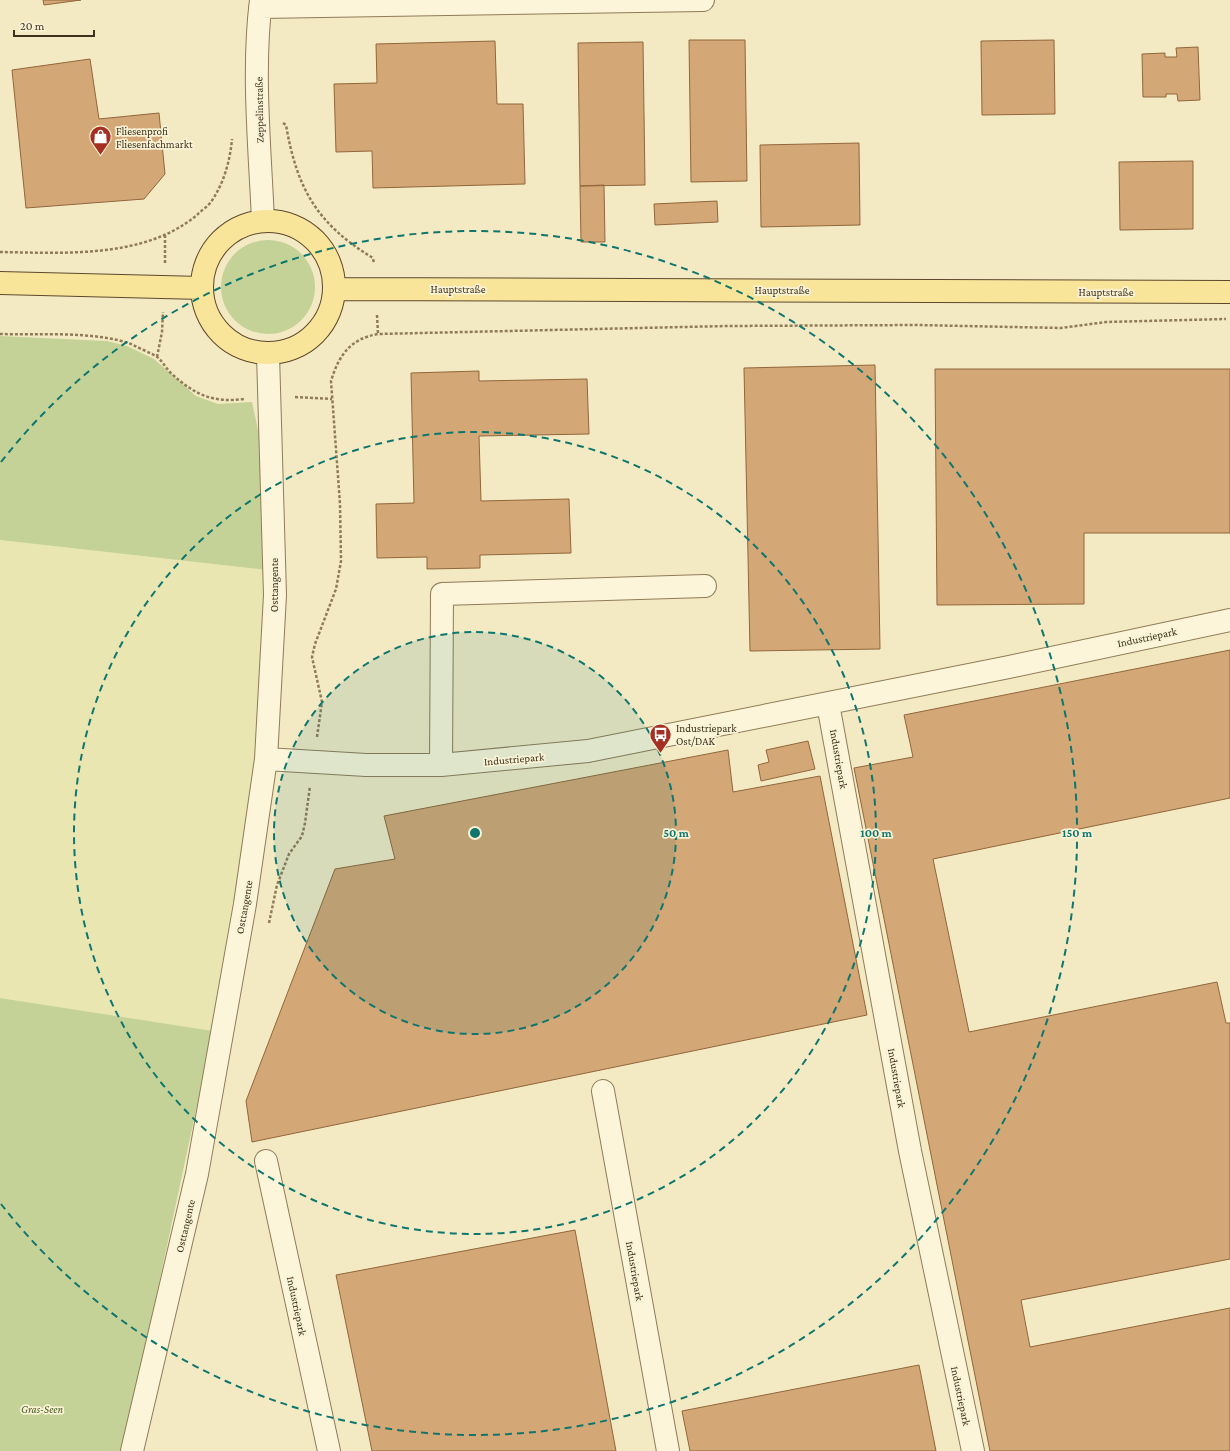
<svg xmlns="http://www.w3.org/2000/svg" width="1230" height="1451" font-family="'Crimson Pro',serif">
<rect width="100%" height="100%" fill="#f3eac4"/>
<path fill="#e9e6b1" d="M0,540L267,570L259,758L213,1031L0,998Z"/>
<path fill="#c5d297" d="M221 287a47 47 0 1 1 94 0a47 47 0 1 1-94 0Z
M0,336L107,341L127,346L154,359L196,396L218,404L252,402L264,458L267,570L0,540Z
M0,998L213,1031L123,1451H0Z"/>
<path fill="#d4a776" stroke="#91663b" d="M43,0H81L44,5Z
M689,40H745L747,181L691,182Z
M1054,40L1055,114L982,115L981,41Z
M495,41L497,104H523L525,184L373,188L372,151L336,152L334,84L377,83L376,44Z
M643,42L645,185L580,186L578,43Z
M1198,47L1200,100L1178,101L1177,94H1166V97H1143L1142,54L1165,53V57H1177L1176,48Z
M90,59L99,119L159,113L165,174L144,199L26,208L12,70Z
M859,143L860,225L761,227L760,145Z
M1193,161V229L1120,230L1119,162Z
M604,185L605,242H581L580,186Z
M717,201L718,222L655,225L654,204Z
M875,365L880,649L750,651L744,368Z
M935,369H1230V533H1084V604L937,605Z
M479,371V381L587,379L589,434L479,436L481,501L569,499L571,553L480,555V568L427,569V557L377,558L376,504L414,503L411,373Z
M1230,650V798L933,859L969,1032L1217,982L1226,1023H1230V1259L1021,1300L1030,1347L1230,1308V1451H990L854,768L913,757L904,715Z
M808,741L815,769L761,781L758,765L769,762L766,750Z
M728,750L733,792L820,776L867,1015L252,1142L246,1101L335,869L395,859L384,816Z
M575,1230L616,1451H372L336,1275Z
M919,1365L936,1451H690L682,1411Z"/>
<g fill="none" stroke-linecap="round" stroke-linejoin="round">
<defs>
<path id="minor" d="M261,0C252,71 260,150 263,221
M260,7L703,0
M828,704L910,1151L973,1451
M266,759L366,765H441L588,751L1009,667L1230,620
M441,765L442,594L705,586
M603,1091L668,1451
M266,1161L329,1451
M132,1451L197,1174L245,904L266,759L275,595L268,354"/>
<path id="major" d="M202 287a66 66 0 1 1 132 0a66 66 0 1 1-132 0Z
M0,283L202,288
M335,289L1230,292"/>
</defs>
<use href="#minor" stroke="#907b58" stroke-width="24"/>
<use href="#major" stroke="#5d482d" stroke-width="24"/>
<path stroke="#907b58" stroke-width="2.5" stroke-dasharray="3 2" stroke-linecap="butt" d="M283,123L286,125C297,189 317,224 373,258L374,264
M0,252C64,253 146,259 198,214C202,210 208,206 211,202C224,183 230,161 232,139
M165,263V235
M377,315L378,334
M0,334C38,335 96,331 131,344C139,348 148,352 156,356C162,360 166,369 172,374C195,395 213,403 244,399
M157,357L162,332L163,312
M295,397L332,399
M317,737L322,702L312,657L315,644L336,589L341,561L340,504L331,381C339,355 350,339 378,334L726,326L917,325L1061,328L1106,322L1226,319
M269,923L277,885L289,854L302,836L305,823L310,786"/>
<use href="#minor" stroke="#fcf5d9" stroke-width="22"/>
<use href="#major" stroke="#f9e599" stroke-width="22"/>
</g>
<circle cx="475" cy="833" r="201" fill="#0f766e" fill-opacity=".12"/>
<g fill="none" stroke="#0f766e" stroke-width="2" stroke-dasharray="7 5">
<circle cx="475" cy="833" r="201"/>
<circle cx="475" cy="833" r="401"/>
<path d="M1 462A602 602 0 1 1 1 1204"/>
</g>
<defs>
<symbol id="shop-pin" viewBox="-11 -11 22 30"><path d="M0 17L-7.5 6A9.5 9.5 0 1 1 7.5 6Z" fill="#a52f22" stroke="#f9f2d5"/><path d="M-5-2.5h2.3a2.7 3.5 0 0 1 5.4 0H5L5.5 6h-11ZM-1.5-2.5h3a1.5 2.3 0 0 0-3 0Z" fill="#fff"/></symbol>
<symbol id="bus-pin" viewBox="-11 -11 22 30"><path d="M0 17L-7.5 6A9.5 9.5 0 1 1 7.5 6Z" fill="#a52f22" stroke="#f9f2d5"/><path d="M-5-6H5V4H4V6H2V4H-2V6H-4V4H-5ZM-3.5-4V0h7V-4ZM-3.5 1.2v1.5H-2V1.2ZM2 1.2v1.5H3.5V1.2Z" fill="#fff"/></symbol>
</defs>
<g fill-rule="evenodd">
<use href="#shop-pin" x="88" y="124" width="25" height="34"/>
<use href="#bus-pin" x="648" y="722" width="25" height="34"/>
</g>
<g text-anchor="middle" stroke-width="3.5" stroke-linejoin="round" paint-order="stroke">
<g font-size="11" fill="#3e311e" stroke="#f9f2d5">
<text transform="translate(259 110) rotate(-91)" y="4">Zeppelinstraße</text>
<text x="458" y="293">Hauptstraße</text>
<text x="782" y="294">Hauptstraße</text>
<text x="1106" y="296">Hauptstraße</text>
<text transform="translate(274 585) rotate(-90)" y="4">Osttangente</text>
<text transform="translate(1147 637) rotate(-12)" y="4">Industriepark</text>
<text transform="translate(514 759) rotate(-5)" y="4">Industriepark</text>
<text transform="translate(839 759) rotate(80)" y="4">Industriepark</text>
<text transform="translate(244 907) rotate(-80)" y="4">Osttangente</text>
<text transform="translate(897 1078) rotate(80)" y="4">Industriepark</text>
<text transform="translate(185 1226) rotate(-77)" y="4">Osttangente</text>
<text transform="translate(635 1271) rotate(80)" y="4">Industriepark</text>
<text transform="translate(297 1306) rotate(78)" y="4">Industriepark</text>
<text transform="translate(961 1396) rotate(78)" y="4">Industriepark</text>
</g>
<g font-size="11" fill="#3e311e" stroke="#f9f2d5" text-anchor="start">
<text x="116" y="135">Fliesenprofi<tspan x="116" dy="13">Fliesenfachmarkt</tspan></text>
<text x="676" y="732">Industriepark<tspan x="676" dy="13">Ost/DAK</tspan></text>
</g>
<g font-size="11" font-style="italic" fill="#485d22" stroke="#f9f2d5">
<text x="42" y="1413">Gras-Seen</text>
</g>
</g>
<circle cx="475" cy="833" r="6" fill="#0f766e" stroke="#f9f2d5" stroke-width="2"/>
<g font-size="12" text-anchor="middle" font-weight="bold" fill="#0f766e" stroke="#f9f2d5" stroke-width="3.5" stroke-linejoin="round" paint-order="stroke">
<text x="676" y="837">50 m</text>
<text x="876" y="837">100 m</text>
<text x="1077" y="837">150 m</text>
</g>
<path d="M14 30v6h80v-6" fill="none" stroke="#3e311e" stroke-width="2"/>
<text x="20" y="30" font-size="12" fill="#3e311e" stroke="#f9f2d5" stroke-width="3" paint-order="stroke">20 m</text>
</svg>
